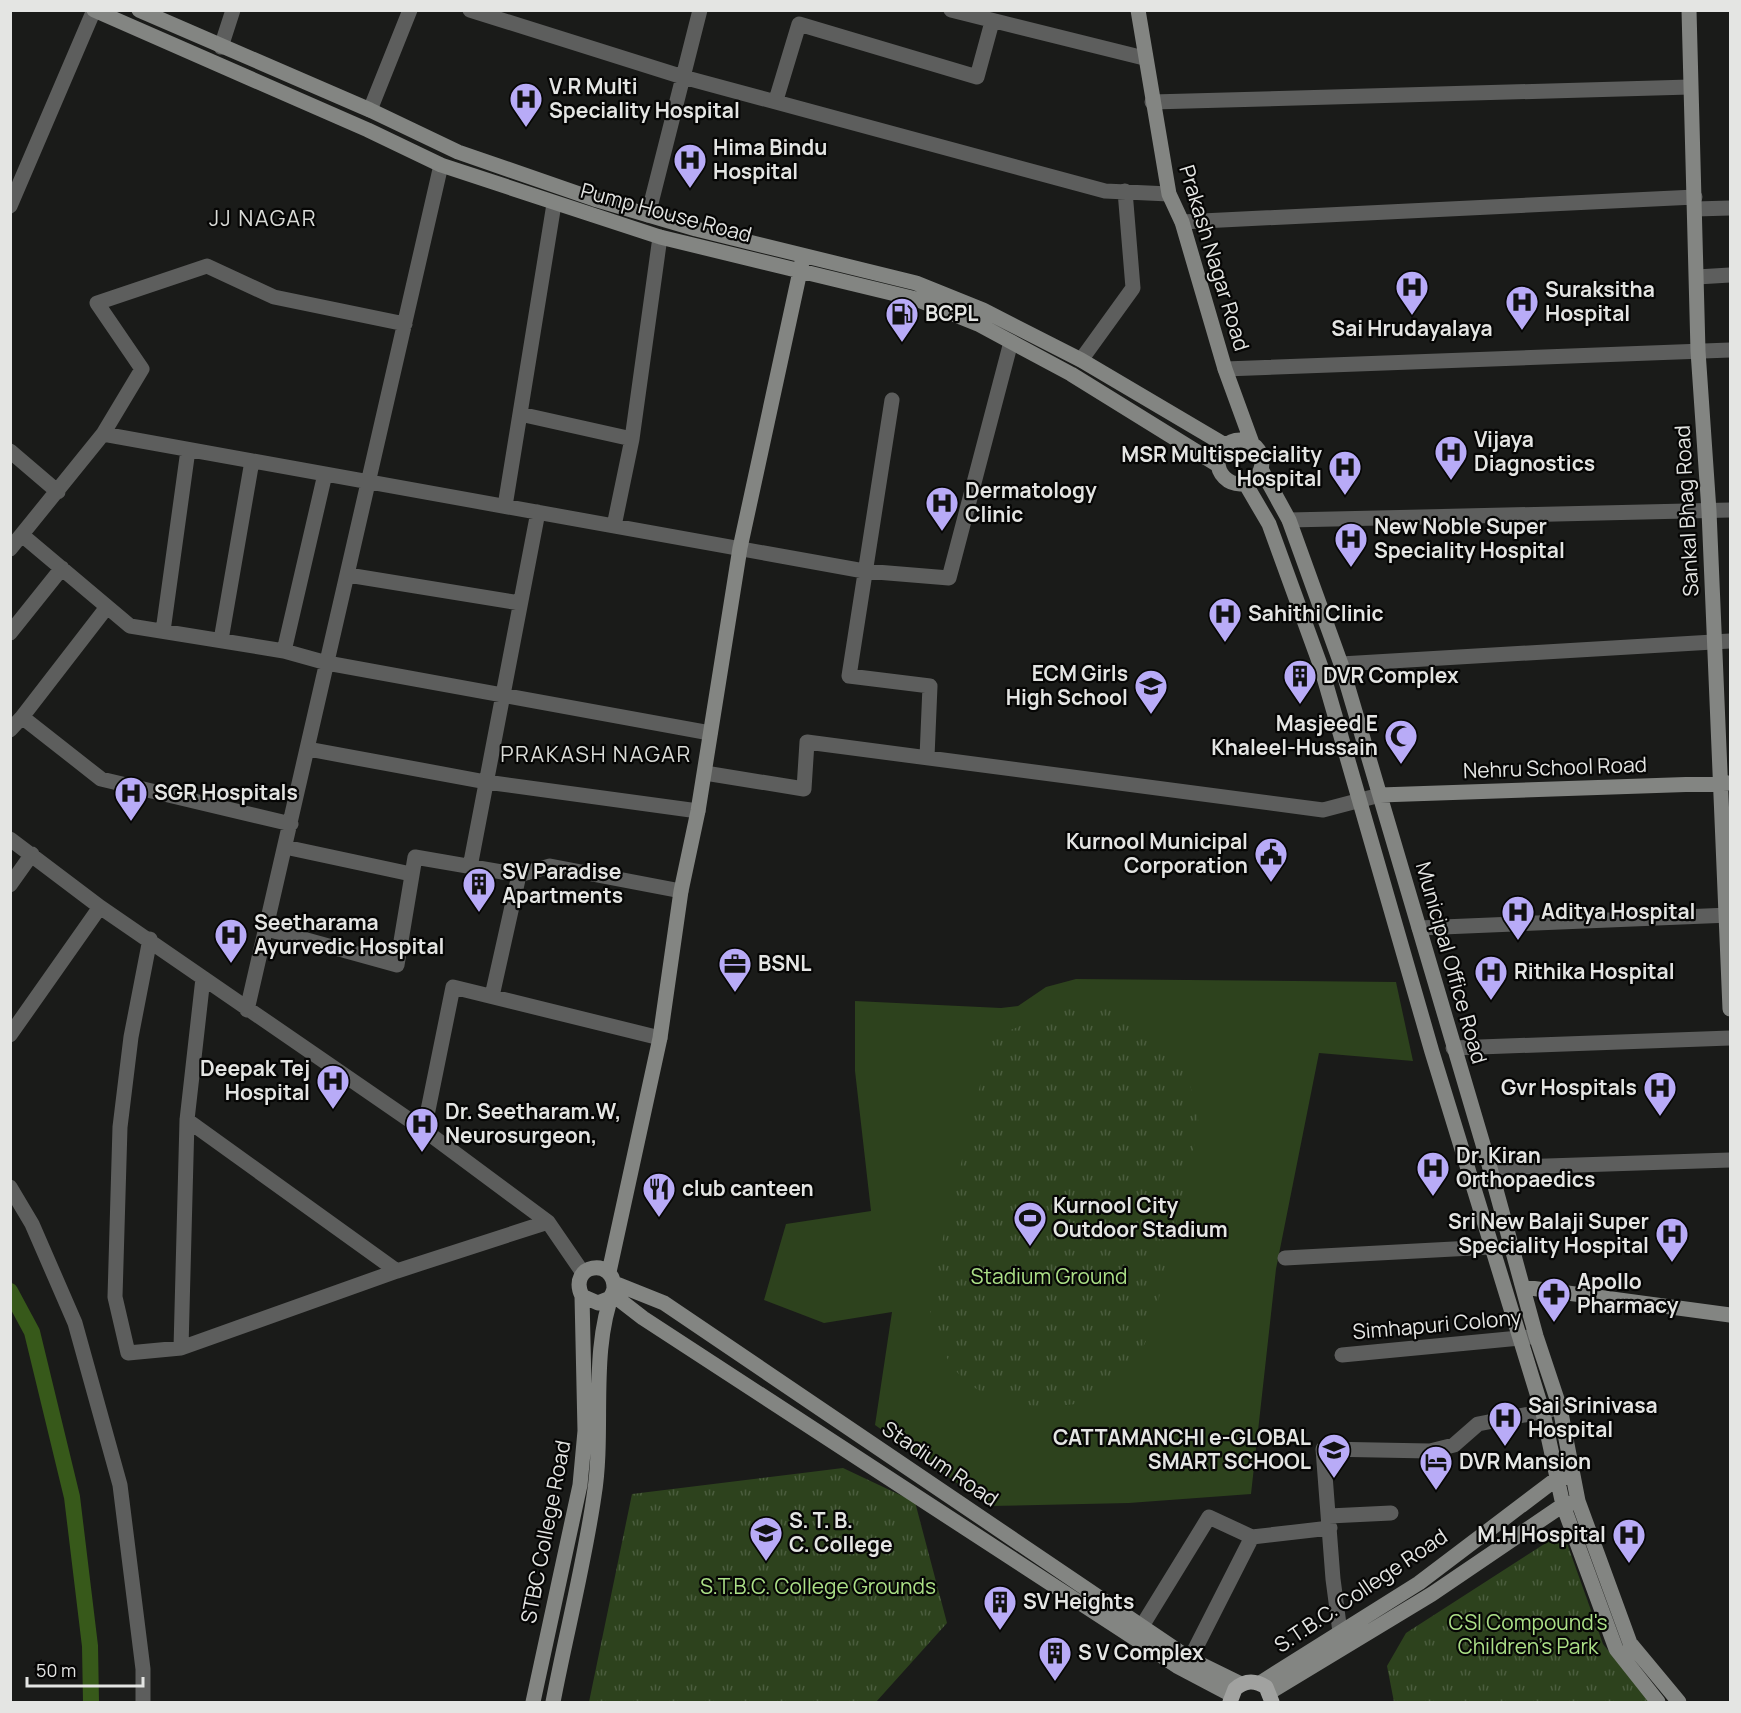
<svg xmlns="http://www.w3.org/2000/svg" width="1741" height="1713" font-family="Manrope,sans-serif">
<defs>
<pattern id="park-tufts" width="24" height="20" patternUnits="userSpaceOnUse" patternTransform="scale(1.5)"><rect width="24" height="20" fill="#2d421d"/><path d="M3 7l-1-3M5 7V3M7 7l1-3M15 17l-1-3M17 17v-4M19 17l1-3" fill="none" stroke="#4b5d3e"/></pattern>
</defs>
<rect width="100%" height="100%" fill="#1a1b19"/>
<path fill="#2d421d" d="M1076,979L1396,982L1413,1061L1319,1053L1276,1269L1251,1494L1129,1503L989,1506L875,1425L892,1312L824,1323L764,1300L786,1224L871,1211L855,1071V1001L1001,1008L1018,1006L1046,987Z"/>
<path fill="url(#park-tufts)" d="M1073,1007C1152,1004 1189,1052 1199,1125L1152,1328C1141,1352 1131,1376 1109,1392C1092,1404 1071,1405 1052,1406C1000,1407 957,1391 938,1339C933,1324 928,1311 929,1295L992,1036C1020,1028 1044,1014 1073,1007Z
M843,1468L915,1502L947,1623L876,1702H589L632,1494Z
M1563,1532L1603,1644L1650,1702H1394L1387,1666L1406,1633Z"/>
<g fill="none" stroke-linecap="round" stroke-linejoin="round">
<path stroke="#37591a" stroke-width="16" d="M10,1291L32,1332L72,1497L90,1646L91,1702"/>
<path stroke="#5d5e5d" stroke-width="15" d="M470,10L683,77L1105,191L1169,194
M951,10L1144,58
M221,47L233,10
M776,100L799,24L977,77L992,22
M1152,102L1690,87
M370,110L410,10
M10,206L94,10
M1695,209L1730,208
M648,215L700,10
M1182,222L1695,197
M1697,277L1730,275
M1081,360L1133,288L1125,191
M1225,369L1730,350
M892,400L849,676L930,686L927,757
M520,414L632,439
M103,434L864,571L949,578L1011,342
M10,451L58,492
M505,506L554,204
M1289,520L1730,510
M614,526L632,439L660,237
M22,535L130,626L284,651L327,663L710,733
M10,549L103,434L142,369L97,303L207,266L274,297L405,324
M348,575L520,603
M107,607L22,717L101,779L291,824
M163,631L188,450
M10,633L62,568
M221,640L252,461
M284,651L325,474
M1341,664L1730,641
M10,730L22,717
M308,749L486,782L698,811
M705,773L804,789L807,742L1323,810L1380,795
M10,839L100,907L424,1130L548,1222L583,1273
M285,847L411,874
M470,867L538,512
M10,885L32,854
M1419,928L1730,915
M267,929L397,965L415,857L519,875
M150,939L131,1037L120,1127L115,1297L128,1353L181,1348L397,1271L548,1222
M492,996L519,875L550,866L681,891
M247,1010L441,165
M10,1035L100,907
M1453,1048L1730,1038
M187,1120L397,1271
M424,1130L453,987L660,1038
M1490,1168L1730,1160
M10,1187L32,1224L75,1323L120,1485L143,1669V1702
M1285,1258L1491,1247
M181,1348L187,1120L203,978
M1342,1355L1530,1337
M1329,1516L1391,1513
M1142,1626L1209,1517L1252,1537
M1340,1632L1333,1579L1323,1449L1430,1451L1454,1445L1478,1424L1560,1408
M1190,1659L1252,1537L1330,1528"/>
<path stroke="#838582" stroke-width="15" d="M94,10L368,130L441,165L660,237L916,299L978,324L1071,374L1218,465
M139,10L370,110L458,152L594,199L696,229L916,283L983,310L1081,360L1225,445
M1138,10L1169,194L1182,222L1225,369L1252,443
M1689,10L1698,351L1709,511L1730,1009
M1218 462a22 22 0 1 1 44 0a22 22 0 1 1-44 0Z
M1261,469L1289,520L1341,664L1490,1168L1536,1336L1560,1408L1578,1501L1630,1643L1679,1702
M1245,483L1269,524L1321,667L1432,1052L1543,1413L1563,1505L1616,1649L1658,1702
M1380,795L1730,783
M609,1272L660,1038L681,891L698,811L740,548L802,262
M614,1283L664,1303L1190,1659L1241,1684
M1523,1287L1730,1315
M612,1294L643,1318L1177,1666L1232,1695
M1260,1683L1419,1583L1555,1480L1562,1479
M1270,1692L1432,1594L1563,1505L1572,1503
M533,1702L580,1485L585,1431L582,1296
M553,1702C566,1634 584,1565 594,1496C605,1428 589,1353 614,1289C615,1256 567,1264 582,1296L598,1303L608,1299"/>
<path stroke="#a1a2a0" stroke-width="15" d="M1230,1702L1235,1689C1245,1680 1255,1680 1266,1687L1272,1702"/>
</g>
<defs>
<symbol id="hospital-pin" viewBox="-11 -11 22 30"><path d="M0 17L-7.5 6A9.5 9.5 0 1 1 7.5 6Z" fill="#b8abf7" stroke="#060605"/><path d="M-5-5h3v3.5h4V-5h3V5h-3V1.5h-4V5h-3Z" fill="#111"/></symbol>
<symbol id="fuel-pin" viewBox="-11 -11 22 30"><path d="M0 17L-7.5 6A9.5 9.5 0 1 1 7.5 6Z" fill="#b8abf7" stroke="#060605"/><path d="M-5.5-6h7V0h2V4h1.3V-2.5L3-4.5l.8-.8L6-3V5H2.5V1h-1V6h-7ZM-4.2-4.7v3.2H.2V-4.7Z" fill="#111"/></symbol>
<symbol id="building-pin" viewBox="-11 -11 22 30"><path d="M0 17L-7.5 6A9.5 9.5 0 1 1 7.5 6Z" fill="#b8abf7" stroke="#060605"/><path d="M-4-6H4V6H1V3H-1V6H-4ZM-2.5-4.3h1.7v1.8h-1.7ZM.8-4.3h1.7v1.8H.8ZM-2.5-1h1.7V.8h-1.7ZM.8-1h1.7V.8H.8Z" fill="#111"/></symbol>
<symbol id="school-pin" viewBox="-11 -11 22 30"><path d="M0 17L-7.5 6A9.5 9.5 0 1 1 7.5 6Z" fill="#b8abf7" stroke="#060605"/><path d="M0-5L7-2L0 1L-7-2ZM-4 1L0 2.5L4 1V4Q0 6-4 4Z" fill="#111"/></symbol>
<symbol id="mosque-pin" viewBox="-11 -11 22 30"><path d="M0 17L-7.5 6A9.5 9.5 0 1 1 7.5 6Z" fill="#b8abf7" stroke="#060605"/><path d="M3.5-4.9A6 6 0 1 0 3.5 4.9A5 5 0 1 1 3.5-4.9Z" fill="#111"/></symbol>
<symbol id="civic-pin" viewBox="-11 -11 22 30"><path d="M0 17L-7.5 6A9.5 9.5 0 1 1 7.5 6Z" fill="#b8abf7" stroke="#060605"/><path d="M-.6-6.5H3V-4.5H.6V-3L4-1V1h2V6H-6V1h2V-1L-.6-3ZM-1.2 2.5V6h2.4V2.5Z" fill="#111"/></symbol>
<symbol id="office-pin" viewBox="-11 -11 22 30"><path d="M0 17L-7.5 6A9.5 9.5 0 1 1 7.5 6Z" fill="#b8abf7" stroke="#060605"/><path d="M-6-3h4V-5.5h4V-3h4V5H-6ZM-1-4.5V-3h2v-1.5ZM-6 0V1H6V0Z" fill="#111"/></symbol>
<symbol id="restaurant-pin" viewBox="-11 -11 22 30"><path d="M0 17L-7.5 6A9.5 9.5 0 1 1 7.5 6Z" fill="#b8abf7" stroke="#060605"/><path d="M-5-6h1v4h1v-4h1v4h1v-4h1v5L-1.5 .5V6h-2V.5L-5-1ZM5-6V6H3V1.5H1.5Q1.5-4 5-6Z" fill="#111"/></symbol>
<symbol id="stadium-pin" viewBox="-11 -11 22 30"><path d="M0 17L-7.5 6A9.5 9.5 0 1 1 7.5 6Z" fill="#b8abf7" stroke="#060605"/><path d="M0-5a6.5 5 0 1 0 0 10a6.5 5 0 1 0 0-10ZM-3.5-1.8h7v3.6h-7Z" fill="#111"/></symbol>
<symbol id="pharmacy-pin" viewBox="-11 -11 22 30"><path d="M0 17L-7.5 6A9.5 9.5 0 1 1 7.5 6Z" fill="#b8abf7" stroke="#060605"/><path d="M-2-6h4v4h4v4h-4v4h-4v-4h-4v-4h4Z" fill="#111"/></symbol>
<symbol id="hotel-pin" viewBox="-11 -11 22 30"><path d="M0 17L-7.5 6A9.5 9.5 0 1 1 7.5 6Z" fill="#b8abf7" stroke="#060605"/><path d="M-6-4.5h1.5V1H6V5H4.5V3h-9V5H-6ZM-4 0a1.8 1.8 0 1 1 3.6 0ZM.5 0V-2.5h3Q6-2.5 6 0Z" fill="#111"/></symbol>
<symbol id="university-pin" viewBox="-11 -11 22 30"><path d="M0 17L-7.5 6A9.5 9.5 0 1 1 7.5 6Z" fill="#b8abf7" stroke="#060605"/><path d="M0-5L7-2L0 1L-7-2ZM-4 1L0 2.5L4 1V4Q0 6-4 4Z" fill="#111"/></symbol>
</defs>
<g fill-rule="evenodd">
<use href="#hospital-pin" x="507" y="80" width="38" height="52"/>
<use href="#hospital-pin" x="671" y="141" width="38" height="52"/>
<use href="#hospital-pin" x="1393" y="268" width="38" height="52"/>
<use href="#hospital-pin" x="1503" y="283" width="38" height="52"/>
<use href="#fuel-pin" x="883" y="295" width="38" height="52"/>
<use href="#hospital-pin" x="1432" y="433" width="38" height="52"/>
<use href="#hospital-pin" x="1326" y="448" width="38" height="52"/>
<use href="#hospital-pin" x="923" y="484" width="38" height="52"/>
<use href="#hospital-pin" x="1332" y="520" width="38" height="52"/>
<use href="#hospital-pin" x="1206" y="595" width="38" height="52"/>
<use href="#building-pin" x="1281" y="657" width="38" height="52"/>
<use href="#school-pin" x="1132" y="667" width="38" height="52"/>
<use href="#mosque-pin" x="1382" y="717" width="38" height="52"/>
<use href="#hospital-pin" x="112" y="774" width="38" height="52"/>
<use href="#civic-pin" x="1252" y="835" width="38" height="52"/>
<use href="#building-pin" x="460" y="865" width="38" height="52"/>
<use href="#hospital-pin" x="1499" y="893" width="38" height="52"/>
<use href="#hospital-pin" x="212" y="916" width="38" height="52"/>
<use href="#office-pin" x="716" y="945" width="38" height="52"/>
<use href="#hospital-pin" x="1472" y="953" width="38" height="52"/>
<use href="#hospital-pin" x="314" y="1062" width="38" height="52"/>
<use href="#hospital-pin" x="1641" y="1069" width="38" height="52"/>
<use href="#hospital-pin" x="403" y="1105" width="38" height="52"/>
<use href="#hospital-pin" x="1414" y="1149" width="38" height="52"/>
<use href="#restaurant-pin" x="640" y="1170" width="38" height="52"/>
<use href="#stadium-pin" x="1011" y="1199" width="38" height="52"/>
<use href="#hospital-pin" x="1653" y="1215" width="38" height="52"/>
<use href="#pharmacy-pin" x="1535" y="1275" width="38" height="52"/>
<use href="#hospital-pin" x="1486" y="1399" width="38" height="52"/>
<use href="#school-pin" x="1315" y="1431" width="38" height="52"/>
<use href="#hotel-pin" x="1417" y="1443" width="38" height="52"/>
<use href="#university-pin" x="747" y="1514" width="38" height="52"/>
<use href="#hospital-pin" x="1610" y="1516" width="38" height="52"/>
<use href="#building-pin" x="981" y="1583" width="38" height="52"/>
<use href="#building-pin" x="1036" y="1634" width="38" height="52"/>
</g>
<g text-anchor="middle" stroke-width="4.5" stroke-linejoin="round" paint-order="stroke">
<g font-size="21" font-weight="bold" fill="#e4e5e3" stroke="#060605" text-anchor="start">
<text x="549" y="94">V.R Multi<tspan x="549" dy="24">Speciality Hospital</tspan></text>
<text x="713" y="155">Hima Bindu<tspan x="713" dy="24">Hospital</tspan></text>
<text x="1545" y="297">Suraksitha<tspan x="1545" dy="24">Hospital</tspan></text>
<text x="925" y="321">BCPL</text>
<text x="1412" y="336" text-anchor="middle">Sai Hrudayalaya</text>
<text x="1474" y="447">Vijaya<tspan x="1474" dy="24">Diagnostics</tspan></text>
<text x="1322" y="462" text-anchor="end">MSR Multispeciality<tspan x="1322" dy="24">Hospital</tspan></text>
<text x="965" y="498">Dermatology<tspan x="965" dy="24">Clinic</tspan></text>
<text x="1374" y="534">New Noble Super<tspan x="1374" dy="24">Speciality Hospital</tspan></text>
<text x="1248" y="621">Sahithi Clinic</text>
<text x="1128" y="681" text-anchor="end">ECM Girls<tspan x="1128" dy="24">High School</tspan></text>
<text x="1323" y="683">DVR Complex</text>
<text x="1378" y="731" text-anchor="end">Masjeed E<tspan x="1378" dy="24">Khaleel-Hussain</tspan></text>
<text x="154" y="800">SGR Hospitals</text>
<text x="1248" y="849" text-anchor="end">Kurnool Municipal<tspan x="1248" dy="24">Corporation</tspan></text>
<text x="502" y="879">SV Paradise<tspan x="502" dy="24">Apartments</tspan></text>
<text x="1541" y="919">Aditya Hospital</text>
<text x="254" y="930">Seetharama<tspan x="254" dy="24">Ayurvedic Hospital</tspan></text>
<text x="758" y="971">BSNL</text>
<text x="1514" y="979">Rithika Hospital</text>
<text x="310" y="1076" text-anchor="end">Deepak Tej<tspan x="310" dy="24">Hospital</tspan></text>
<text x="1637" y="1095" text-anchor="end">Gvr Hospitals</text>
<text x="445" y="1119">Dr. Seetharam.W,<tspan x="445" dy="24">Neurosurgeon,</tspan></text>
<text x="1456" y="1163">Dr. Kiran<tspan x="1456" dy="24">Orthopaedics</tspan></text>
<text x="682" y="1196">club canteen</text>
<text x="1053" y="1213">Kurnool City<tspan x="1053" dy="24">Outdoor Stadium</tspan></text>
<text x="1649" y="1229" text-anchor="end">Sri New Balaji Super<tspan x="1649" dy="24">Speciality Hospital</tspan></text>
<text x="1577" y="1289">Apollo<tspan x="1577" dy="24">Pharmacy</tspan></text>
<text x="1528" y="1413">Sai Srinivasa<tspan x="1528" dy="24">Hospital</tspan></text>
<text x="1311" y="1445" text-anchor="end">CATTAMANCHI e-GLOBAL<tspan x="1311" dy="24">SMART SCHOOL</tspan></text>
<text x="1459" y="1469">DVR Mansion</text>
<text x="789" y="1528">S. T. B.<tspan x="789" dy="24">C. College</tspan></text>
<text x="1606" y="1542" text-anchor="end">M.H Hospital</text>
<text x="1023" y="1609">SV Heights</text>
<text x="1078" y="1660">S V Complex</text>
</g>
<g font-size="21" fill="#e4e5e3" stroke="#060605">
<text transform="translate(666 213) rotate(15)" y="7">Pump House Road</text>
<text transform="translate(1214 258) rotate(73)" y="7">Prakash Nagar Road</text>
<text transform="translate(1687 511) rotate(-93)" y="7">Sankal Bhag Road</text>
<text transform="translate(1555 768) rotate(-2)" y="7">Nehru School Road</text>
<text transform="translate(1451 963) rotate(74)" y="7">Municipal Office Road</text>
<text transform="translate(1437 1325) rotate(-5)" y="7">Simhapuri Colony</text>
<text transform="translate(940 1464) rotate(34)" y="7">Stadium Road</text>
<text transform="translate(546 1532) rotate(-79)" y="7">STBC College Road</text>
<text transform="translate(1361 1591) rotate(-34)" y="7">S.T.B.C. College Road</text>
</g>
<g font-size="21" fill="#ace087" stroke="#060605">
<text x="1049" y="1284">Stadium Ground</text>
<text x="818" y="1594">S.T.B.C. College Grounds</text>
<text x="1528" y="1630">CSI Compound's<tspan x="1528" dy="24">Children's Park</tspan></text>
</g>
<g font-size="22" letter-spacing="1.5" fill="#dadcd8" stroke="#060605">
<text x="263" y="226">JJ NAGAR</text>
<text x="596" y="762">PRAKASH NAGAR</text>
</g>
</g>
<rect width="1741" height="1713" fill="none" stroke="#e4e5e3" stroke-width="24"/>
<path d="M27 1677v9h116v-9" fill="none" stroke="#e4e5e3" stroke-width="3"/>
<text x="36" y="1677" font-size="18" fill="#e4e5e3" stroke="#060605" stroke-width="4.5" paint-order="stroke">50 m</text>
</svg>
